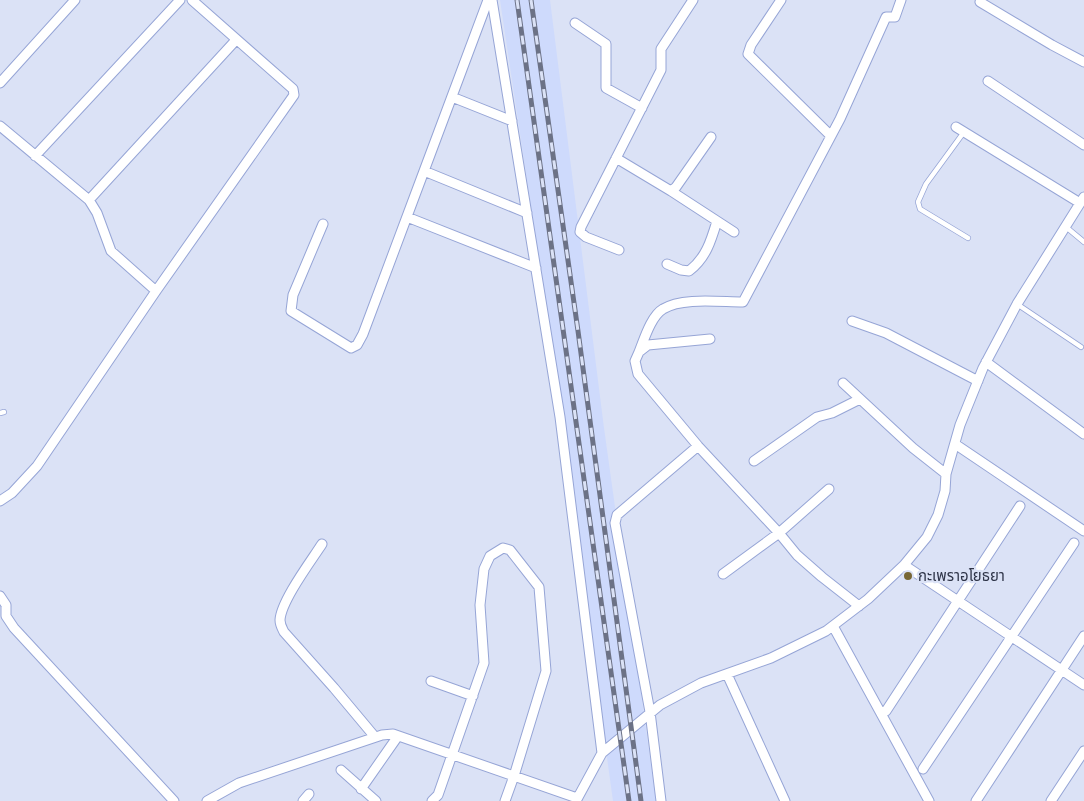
<svg xmlns="http://www.w3.org/2000/svg" width="1084" height="801" font-family="Barlow,'Noto Sans Thai',sans-serif">
<rect width="100%" height="100%" fill="#dbe2f6"/>
<path fill="#cedafc" d="M500,0H550L604,428L656,801H613L529,194Z"/>
<g fill="none" stroke-linecap="round" stroke-linejoin="round">
<defs>
<path id="lane" d="M964,132L926,184L918,202L920,209L968,238
M1066,227L1084,242
M1017,304L1081,347
M0,413L4,412"/>
<path id="street" d="M488,0L424,171L527,213
M492,0L560,417L602,753
M781,0L751,45L748,54L831,136
M980,2L1052,45L1084,62
M575,23L606,44V88L642,108
M988,81L1084,145
M0,83L75,0
M452,97L512,121
M0,126L89,200L97,213L111,251L156,291
M956,127L1080,203
M35,156L180,0
M616,158L671,191L676,187L711,137
M671,191L734,232
M89,200L236,40
M407,217L536,268
M323,224L293,295L291,311L351,348L357,345L363,334L424,171
M619,250L586,237L580,232L581,227L661,70V49L693,0
M667,264L681,270L689,271C706,258 711,241 717,221
M852,321L886,333L978,381
M710,339L648,345L639,352L635,361L638,374L698,446L779,533L797,555L822,577L859,606
M639,352C644,340 651,316 663,309C682,297 720,302 743,302L840,119L886,17H895L901,0
M986,362L1084,434
M843,383L913,448L946,474
M955,444L1084,531
M754,461L817,417L832,413L860,399
M0,501L12,493L37,466L156,291L294,95L293,89L192,0
M322,544C311,561 281,601 280,620C280,625 282,628 284,632L334,688L375,737
M904,565L1084,685
M723,574L779,533L829,489
M0,596L6,605V616L14,628L174,801
M833,626L929,801
M727,674L785,801
M431,681L473,696
M886,711L1020,506
M923,769L1074,543
M341,770L376,801
M361,789L398,736
M207,801L239,783L382,735L393,734L577,798
M303,801L309,794
M432,801L438,795L484,663L480,605L484,569L490,556L503,548L510,550L539,587L546,671L514,776L505,801
M576,801L602,753L660,705L701,683L771,658L826,631L868,599L904,565L927,537L938,515L945,491L946,474L960,425L983,368L1017,304L1084,197
M661,801L650,712L615,523L617,515L698,446
M976,801L1084,636
M1051,801L1084,751"/>
</defs>
<use href="#lane" stroke="#96a5d6" stroke-width="6"/>
<use href="#street" stroke="#96a5d6" stroke-width="11"/>
<use href="#lane" stroke="#fff" stroke-width="4.5"/>
<use href="#street" stroke="#fff" stroke-width="9"/>
<defs>
<path id="rail" d="M517,0L629,801
M531,0L578,331L641,801"/>
</defs>
<use href="#rail" stroke="#6c7286" stroke-width="5"/>
<use href="#rail" stroke="#dbe2f6" stroke-width="3" stroke-dasharray="9" stroke-linecap="butt"/>
</g>
<circle fill="#786735" stroke="#dbe2f6" stroke-width="2" cx="908" cy="576" r="5"/>
<g text-anchor="middle" stroke-width="4.5" stroke-linejoin="round" paint-order="stroke">
<g font-size="15" fill="#2f3549" stroke="#dbe2f6" text-anchor="start">
<text x="918" y="581">กะเพราอโยธยา</text>
</g>
</g>
</svg>
